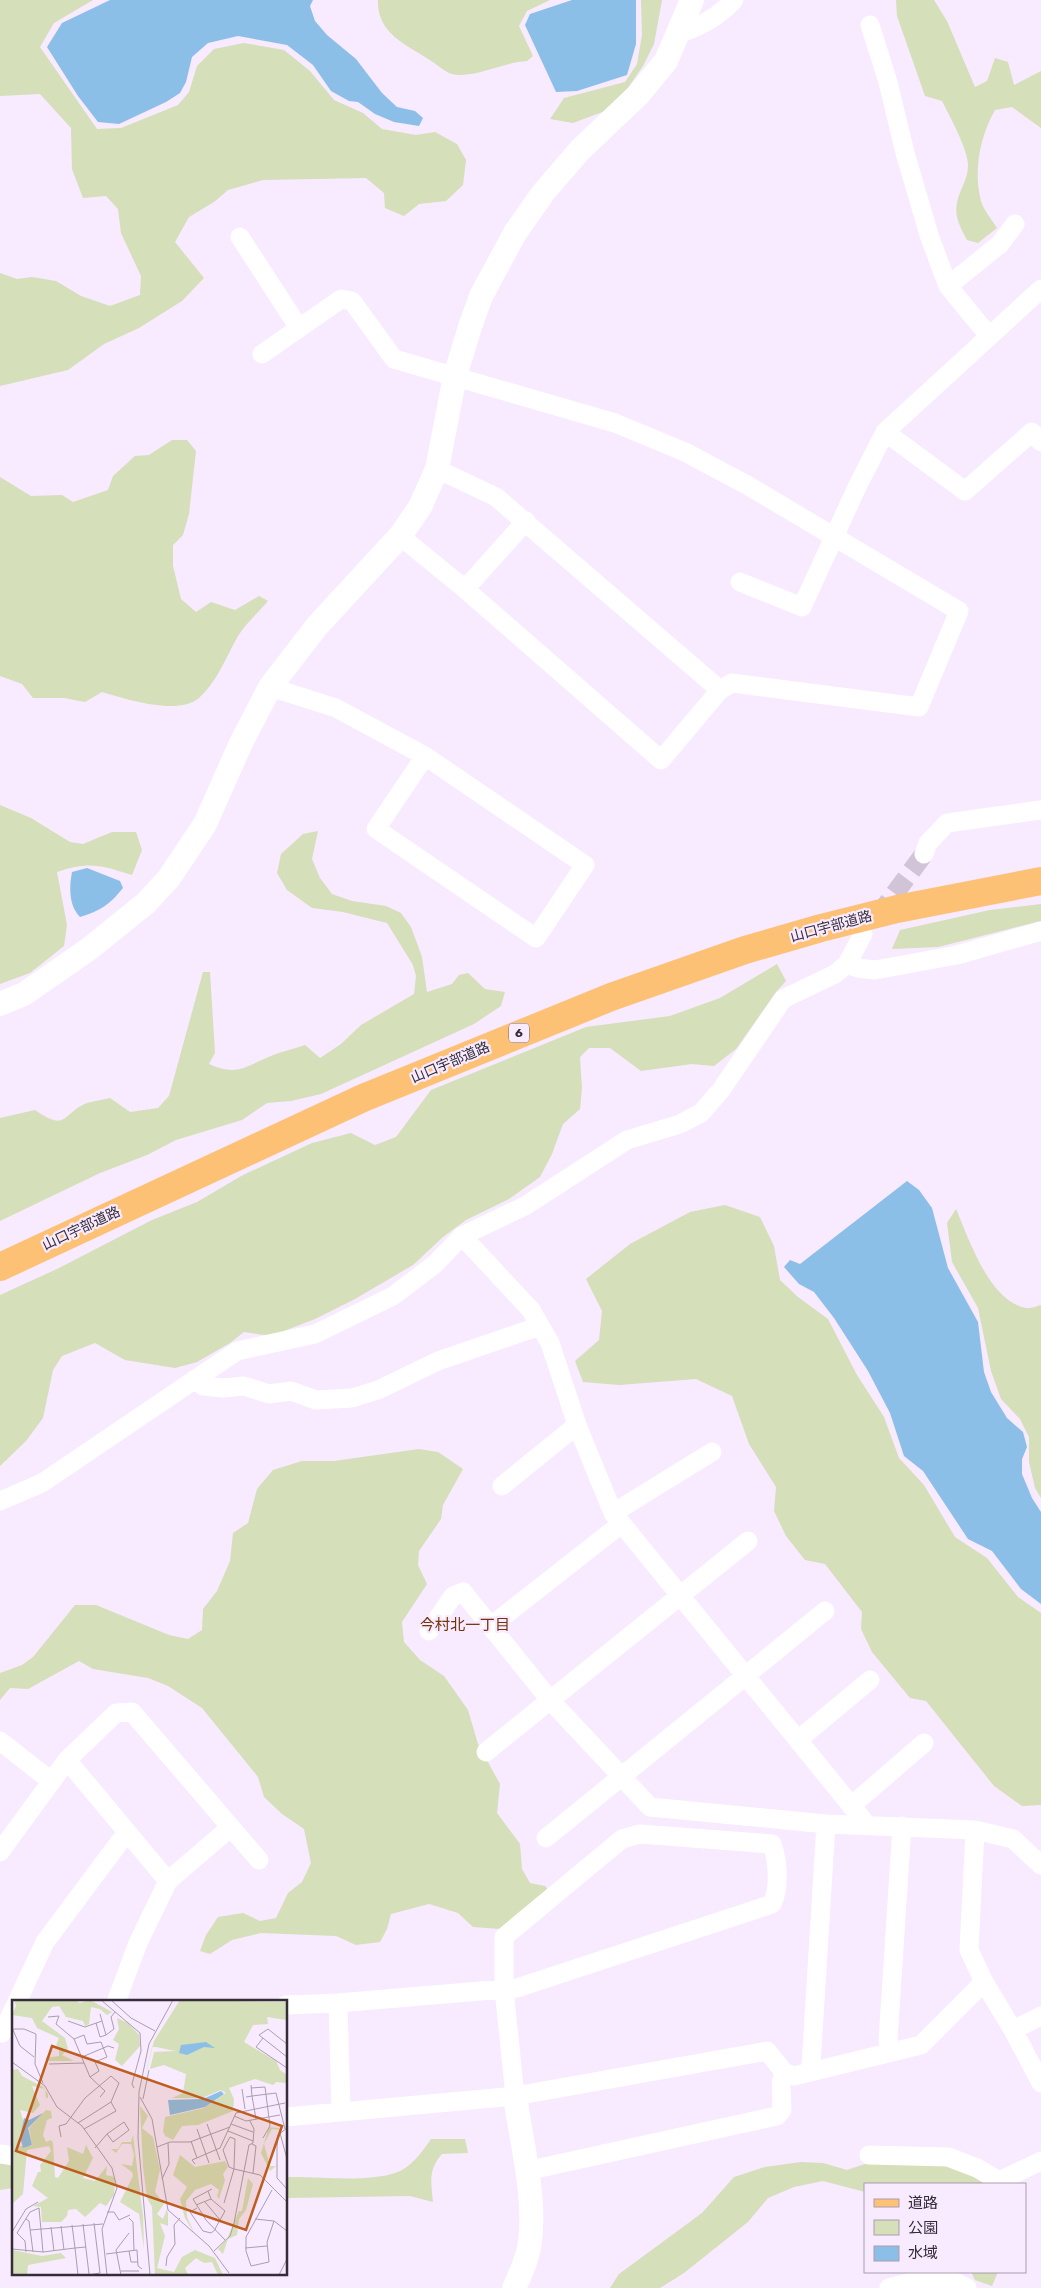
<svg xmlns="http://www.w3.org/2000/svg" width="1041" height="2288" font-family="Rubik,'Noto Sans JP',sans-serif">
<rect width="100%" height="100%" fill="#f8eaff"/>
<path fill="#d5dfb9" d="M0,0H93L54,23L40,47L97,129L121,128L178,105L189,92L197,66L214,49L244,43L284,50L310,71L334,100L363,113L382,129L416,135L435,132L457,144L466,160L463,185L446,201L419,204L404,216L385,208L384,193L366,178L263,180L228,190L214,202L189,217L175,242L204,278L182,301L139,328L104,344L68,370L0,386V273L17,279L32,277L56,281L81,296L110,306L140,295L141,276L121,233L118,209L106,196L83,198L72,169L71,128L40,94L0,96Z
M378,0H550L527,11L519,26L533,56L527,61C504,62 474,79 452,74C445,72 436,64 430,60C405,44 377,33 378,0Z
M641,0H662L654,44L643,66L627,89L605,111L573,123L550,119L564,98L625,82L637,64L642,35Z
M896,0H934L947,21L975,87L987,81L995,58L1008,62L1014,85L1041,71V128L1012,107L995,110C980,137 973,170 981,201C984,211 992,220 997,228L978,243L967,240C961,229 954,217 957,203C959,190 968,180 968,166C969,151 949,115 942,101L925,96L897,16Z
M172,440H187L196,451L189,514L183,535L173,545V566L181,599L196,612L211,602L235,610L259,596L268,601C259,612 246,623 238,636C226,657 217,682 199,698C178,716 126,699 102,692L85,702L64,698H33L22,684L0,676V477L31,496L62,495L73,502L108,490L113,476L135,456L149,455Z
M0,805L31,818L70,842L83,844L112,832H136L142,850L132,875C101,865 89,861 57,872L67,925L64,946L30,973L0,984Z
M318,831L312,859L320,878L332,894L352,901L386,906L401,913L411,927L422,957L427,992L452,984L459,975L468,973L485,989L505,992L501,1006L474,1024L321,1094L291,1101L267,1103L242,1120L176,1140L147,1155L100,1173L0,1221V1118L35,1110C68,1133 62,1113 87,1103C94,1101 103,1100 110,1098L130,1112L158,1108L169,1096L203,972H210L215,1053L209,1064C237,1077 246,1066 271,1056C282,1051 294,1049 305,1045L320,1058L341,1044L361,1025L414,994L416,976L413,965L387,923L343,912L312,908L287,890L277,873L281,854L303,834Z
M1041,904V921L938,947L892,949L900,930L990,910Z
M777,964L786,981L776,992L736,1049L714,1066L692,1064L641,1071L610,1048H589L580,1057L582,1088L580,1109L563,1124L552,1154L540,1177L509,1199L466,1220L443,1237L413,1265L355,1299L315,1319L271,1336L244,1332L230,1343L197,1362L175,1368L125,1360L95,1343L62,1356L53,1370L43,1418L26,1441L0,1466V1295L57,1269L152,1220L197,1202L243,1175L312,1143L351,1133L375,1145L396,1137L431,1090L586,1027L670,1016L720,998Z
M725,1205L760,1217L774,1246L780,1280L798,1297L828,1319L857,1375L884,1417L899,1458L924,1485L955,1537L987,1558L1018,1597L1041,1613V1805L1022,1806L994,1786L926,1701L910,1698L872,1652L861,1629L862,1612L825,1564L805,1560L786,1536L774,1511L776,1487L749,1444L732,1396L696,1379L619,1385L583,1382L575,1361L599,1340L602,1311L586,1279L630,1244L690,1212Z
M956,1209C969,1239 989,1301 1026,1308C1030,1309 1037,1306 1041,1305V1498L1035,1488L1029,1462V1437L1020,1419L1001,1399L991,1371L978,1308L952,1262L947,1223Z
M419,1449L438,1452L463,1469L443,1505L441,1519L419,1551L418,1565L427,1584L402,1622L404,1642L420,1660L444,1676L468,1710L478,1744L500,1784L497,1813L520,1844L522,1869L530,1883L545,1886L549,1891L501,1929L473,1927L458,1913L429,1904L391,1914L387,1929L380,1942L356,1945L336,1936L261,1933L232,1940L210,1954L200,1951L206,1935L218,1917L243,1913L260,1921L276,1918L288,1893L302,1882L311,1863L304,1829L282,1814L264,1797L258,1777L202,1708L168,1686L148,1678L93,1669L79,1661L28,1689L10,1688L0,1700V1673L22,1665L33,1657L75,1605H96L169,1635L188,1639L202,1630L203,1609L217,1591L230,1561L233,1533L248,1523L257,1489L273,1470L302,1461H334Z
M431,2139H465L468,2153L442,2154C428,2170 431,2182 433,2202L410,2196L286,2198V2177C319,2176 364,2183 395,2173C411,2168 422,2152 431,2139Z
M801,2162L823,2163L847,2170L868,2163L974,2164L991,2184H865V2192L823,2181L794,2187L768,2198L748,2222L684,2273L660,2288H610L619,2274L702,2213L734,2177L765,2167Z
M0,2163H14V2188L0,2190Z
M971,2272H998L992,2286L975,2280Z"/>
<path fill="#8cbfe7" d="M110,0H313L310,6L315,21L327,35L356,59L382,93L397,107L415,111L423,118L419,126L394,122L375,114L358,102L349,101L331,91L313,65L287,45L238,36L208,43L192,57L186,82L180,93L166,102L119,124L98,122L78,96L47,47L62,23Z
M572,0H636V44L627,75L577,91L556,92L525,25L530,14Z
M87,868L120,881L123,888C109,905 102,910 80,917C69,906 69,888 72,872Z
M907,1181L919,1190L932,1208L948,1268L978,1322L984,1372L991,1392L1007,1418L1023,1432L1027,1447L1022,1459V1474L1032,1498L1041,1512V1604L1021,1589L992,1551L968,1539L923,1471L904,1456L890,1413L868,1371L834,1318L814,1292L799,1284L784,1267L790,1260L800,1264Z"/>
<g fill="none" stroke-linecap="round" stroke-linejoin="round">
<path stroke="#d1c4d7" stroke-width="19" stroke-dasharray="19 9" stroke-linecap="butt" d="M878,916L924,854"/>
<path stroke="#fff" stroke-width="19" d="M870,25L888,82L905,153L930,238L948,286L989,336
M680,33C700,27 719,16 734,0
M240,237L299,328
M948,286L1000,244L1015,224
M262,354L341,299L352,301L394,359L615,423L685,452L747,485L959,611L919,707L732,683L720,690L661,760L465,589L400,536
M885,432L965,491L1032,432L1041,442
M437,469L496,497L720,690
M740,582L802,607L857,487L885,432L1041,289
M465,589L526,521
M270,687L336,708L425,756
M425,756L585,865L536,938L376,829Z
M924,854L928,843L947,823L1041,810
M847,964L858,968L875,970L957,955L1041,931
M462,1236L531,1310L550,1343L577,1425L613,1513L867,1825
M195,1379L203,1386L223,1388L244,1386L269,1394L291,1391L316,1400L352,1398L378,1390L438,1361L540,1326
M502,1486L577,1425
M0,1501L42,1483L237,1351L315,1334L393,1296L435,1264L462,1236L525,1206L627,1140L680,1124L701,1113L721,1090L783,999L835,974L847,964L863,934
M613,1513L712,1452
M491,1626L621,1524
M429,1631L453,1596L463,1592L550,1700L650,1807L826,1824L975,1830L1013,1839L1041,1865
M798,1740L870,1680
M0,1741L51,1781
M486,1752L748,1541
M67,1760L168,1881
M851,1806L924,1743
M975,1830L969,1950L984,1982L1013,2030L1041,2083
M546,1838L825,1611
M0,1852L67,1760L116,1713L132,1712L259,1860
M17,2002L45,1942L127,1832
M116,2002L138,1943L168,1881L231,1827
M338,2003L341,2111
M286,2005L338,2003L504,1989L517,1988L772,1904C780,1888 778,1861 772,1844L640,1834L622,1839L504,1937V1989L515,2096
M1013,2030L1041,2016
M2,2033L14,2008
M890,2051L888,2040L902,1826
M813,2071L811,2065L826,1824
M286,2117L515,2096L767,2051L784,2072L794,2076L921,2045L984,1982
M0,2154L14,2156
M869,2155L948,2157L977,2168L999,2181L1041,2161
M526,2171L777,2116L782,2110L781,2083L784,2072
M889,2288C914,2281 943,2272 967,2288"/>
<path stroke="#fff" stroke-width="24" d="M0,1004L24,994L89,949L146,903L169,878L205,824L241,743L270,687L317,626L400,536L420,507L437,469L455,376L470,327L481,296L515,233L543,193L580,150L638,95L666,61L692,0
M514,2288C521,2273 528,2258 530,2241C536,2197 521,2140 515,2096"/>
<path stroke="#fdc176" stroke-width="28" d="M0,1267L363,1098L611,997L745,950L821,928L897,909L1041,881"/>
</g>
<g text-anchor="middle" stroke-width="4.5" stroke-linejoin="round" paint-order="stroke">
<rect fill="#f8eaff" stroke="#6f6673" stroke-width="1" x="509" y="1023.5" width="20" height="19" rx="4"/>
<g font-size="12" font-weight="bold" fill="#342d37">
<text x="519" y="1037">6</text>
</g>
<g font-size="14" fill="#342d37" stroke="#f8eaff">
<text transform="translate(831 926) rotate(-15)" y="5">山口宇部道路</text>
<text transform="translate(450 1062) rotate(-23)" y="5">山口宇部道路</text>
<text transform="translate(81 1228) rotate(-25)" y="5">山口宇部道路</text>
</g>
<g font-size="15" fill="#71340b" stroke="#f8eaff">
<text x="465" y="1630">今村北一丁目</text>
</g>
</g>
<g transform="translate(12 2000)">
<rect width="275" height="275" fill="#f8eaff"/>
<path d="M2,0H63L68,3L78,0L100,12L95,15L88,9L79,7L77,24L73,26L71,21L54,17L47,6L40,7L30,21L53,38L56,49L50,55L62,61H37L33,58L47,56V48L44,45L47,38L25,28L20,18L0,15L4,6ZM168,0L275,2V20L255,17L256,24L241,25L232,42L264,61L268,70L275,75V83L264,82L261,85L243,79L217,88L222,99L221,111L186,125L170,126L161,140L153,136L151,131L153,117L192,108L214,93L209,90L190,98H160L171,93L174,74L152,65L138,69L142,52L163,51L144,47H140L129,93L142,41ZM105,18L116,23L127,35L128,46L110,66L103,60L107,44L101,40L107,29ZM6,69L10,76L31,87L36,94V98H34L33,89L20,86L28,105L21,113L8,110L12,123L7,137L8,146H20L17,128L34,110L39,111L40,118L35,120L31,135L34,142L39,140L41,143L43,177L46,178L57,161L55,147L71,154L74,145L81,158L71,178L83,181L95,166L94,175L102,177L103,182L102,195L94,206L88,203L73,217L64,209L56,210L55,216L49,222H30L29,207L21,206L36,198L20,186L26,172H29L28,165L39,151L37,146L15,150L11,194L0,204V70ZM128,106L136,116L130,128L141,137L148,170L143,192L152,204L145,214L151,219L155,209L156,214V226L148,223L153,236L145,268L162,272L170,257L183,250L203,258L211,275H206L200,262L192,263L184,258L173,268L176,275H143L140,207L135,198L131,167ZM257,127L266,128L269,130L260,129L252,144L258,166H264L258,171L249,153ZM121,135L131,216L132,249L127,214L108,202L121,176L120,172L109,164L120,166L122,155L119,144H110L104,153L99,149H106L110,142H119ZM168,155L183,167L213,161L216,167L211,174L213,180L207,199L205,196L207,190L199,184L183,190L174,201L175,217L183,234L173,218L168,199L175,187L161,175ZM236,178L241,184L234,210L227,219L225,235L216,239L211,254L206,249L215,239L227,211H230ZM0,250L30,256L49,253L54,258L16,265L15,275H0Z" fill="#d5dfb9"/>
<path d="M194,42L203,48L192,47L175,55L167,53L169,45ZM209,91L212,94L193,107L158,115L156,100L191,99ZM31,113L16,128L20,145L11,148L8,137L12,118L17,120Z" fill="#8cbfe7"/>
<path fill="none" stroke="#aa9eaf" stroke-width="1" d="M89,0L128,33L129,51L120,84L122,88M99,0L119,18L143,31M88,14L94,35L102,29L99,17L103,12M36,17L47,16L44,24L62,39L78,77L93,91L88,97M56,21L73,27L90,21M84,23L88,37L94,35M0,29H12L24,34L23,64L31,83M1,30L8,46L22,57M251,38L244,47L275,68M62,39L72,35L75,44L89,42L95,57L83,62L87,71L78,77M275,44L256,29L247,35L275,57M70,57L96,46L102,48M0,62L33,86L45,107L70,126L100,168L105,188L90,229L95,275M37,64L72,63M239,88L253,87L258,126L251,138M230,89L233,109M128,97L140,119L156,210L197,246L217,273M234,97L240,96L239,85M131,99L137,70M222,116L234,121L268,115M244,119L240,96L264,93L273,129M112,122L117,130L101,142L95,134ZM195,124L208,160M219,124L241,132M275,128L266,135L265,147V178L275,189M72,129L104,111L99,102M185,129L197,163M216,131L241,141M268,133L275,159M49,137L47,126L54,124L73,98L99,76L107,83L99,102L66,123M179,141L185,158M240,144L244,146L241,173M145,147L158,142H178L218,127M83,148L95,134M183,164L180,160L208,148L224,113L273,103M150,179L157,164L156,143M200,189L181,199L194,220L213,240M260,190L234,237V251L239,266L257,262L255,242L262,221M196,191L199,199L213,211L203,229M193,202L209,221M212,203L222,169V168L223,139L218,137L211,150L217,167L222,169L248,175L275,202M184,205L199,199M185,208L178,212L191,231L199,233L204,229M95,212H102L107,220L118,215M117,218L121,222L122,251M14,219L17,221L21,252M243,219L262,221L275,231M71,224L77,274M49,226L52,250M39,227L42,251M18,230L91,224M0,232L14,209L26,202M233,248L255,246M0,249L31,252L63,248L60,225M117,251L119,262H126M202,251L218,236L222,223L237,145L241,143L242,129L238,121M14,252L13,241L5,233L18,212L27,208L31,252M94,254L125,250L126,266L130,269M154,266L155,257L163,244L162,225L168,218M109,271H127M66,275L63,248L74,247M76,275L88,273L82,223M109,275L104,250L117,233M138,275L126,138L127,92L137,44L161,0M215,275H237M267,275L275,259"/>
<path fill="#bf5d1e" fill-opacity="0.15" stroke="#bf5d1e" stroke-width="2.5" d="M40,46L270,126L234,230L4,151Z"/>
<rect width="275" height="275" fill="none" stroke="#342d37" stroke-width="2.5"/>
</g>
<rect x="864" y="2183" width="162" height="90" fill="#f8eaff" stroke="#aa9eaf"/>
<rect x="874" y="2199" width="25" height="8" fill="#fdc176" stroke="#aa9eaf"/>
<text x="908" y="2208" font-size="15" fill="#342d37">道路</text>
<rect x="874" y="2220" width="25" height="15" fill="#d5dfb9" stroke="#aa9eaf"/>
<text x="908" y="2233" font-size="15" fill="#342d37">公園</text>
<rect x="874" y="2246" width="25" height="15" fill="#8cbfe7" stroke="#aa9eaf"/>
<text x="908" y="2258" font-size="15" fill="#342d37">水域</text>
</svg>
